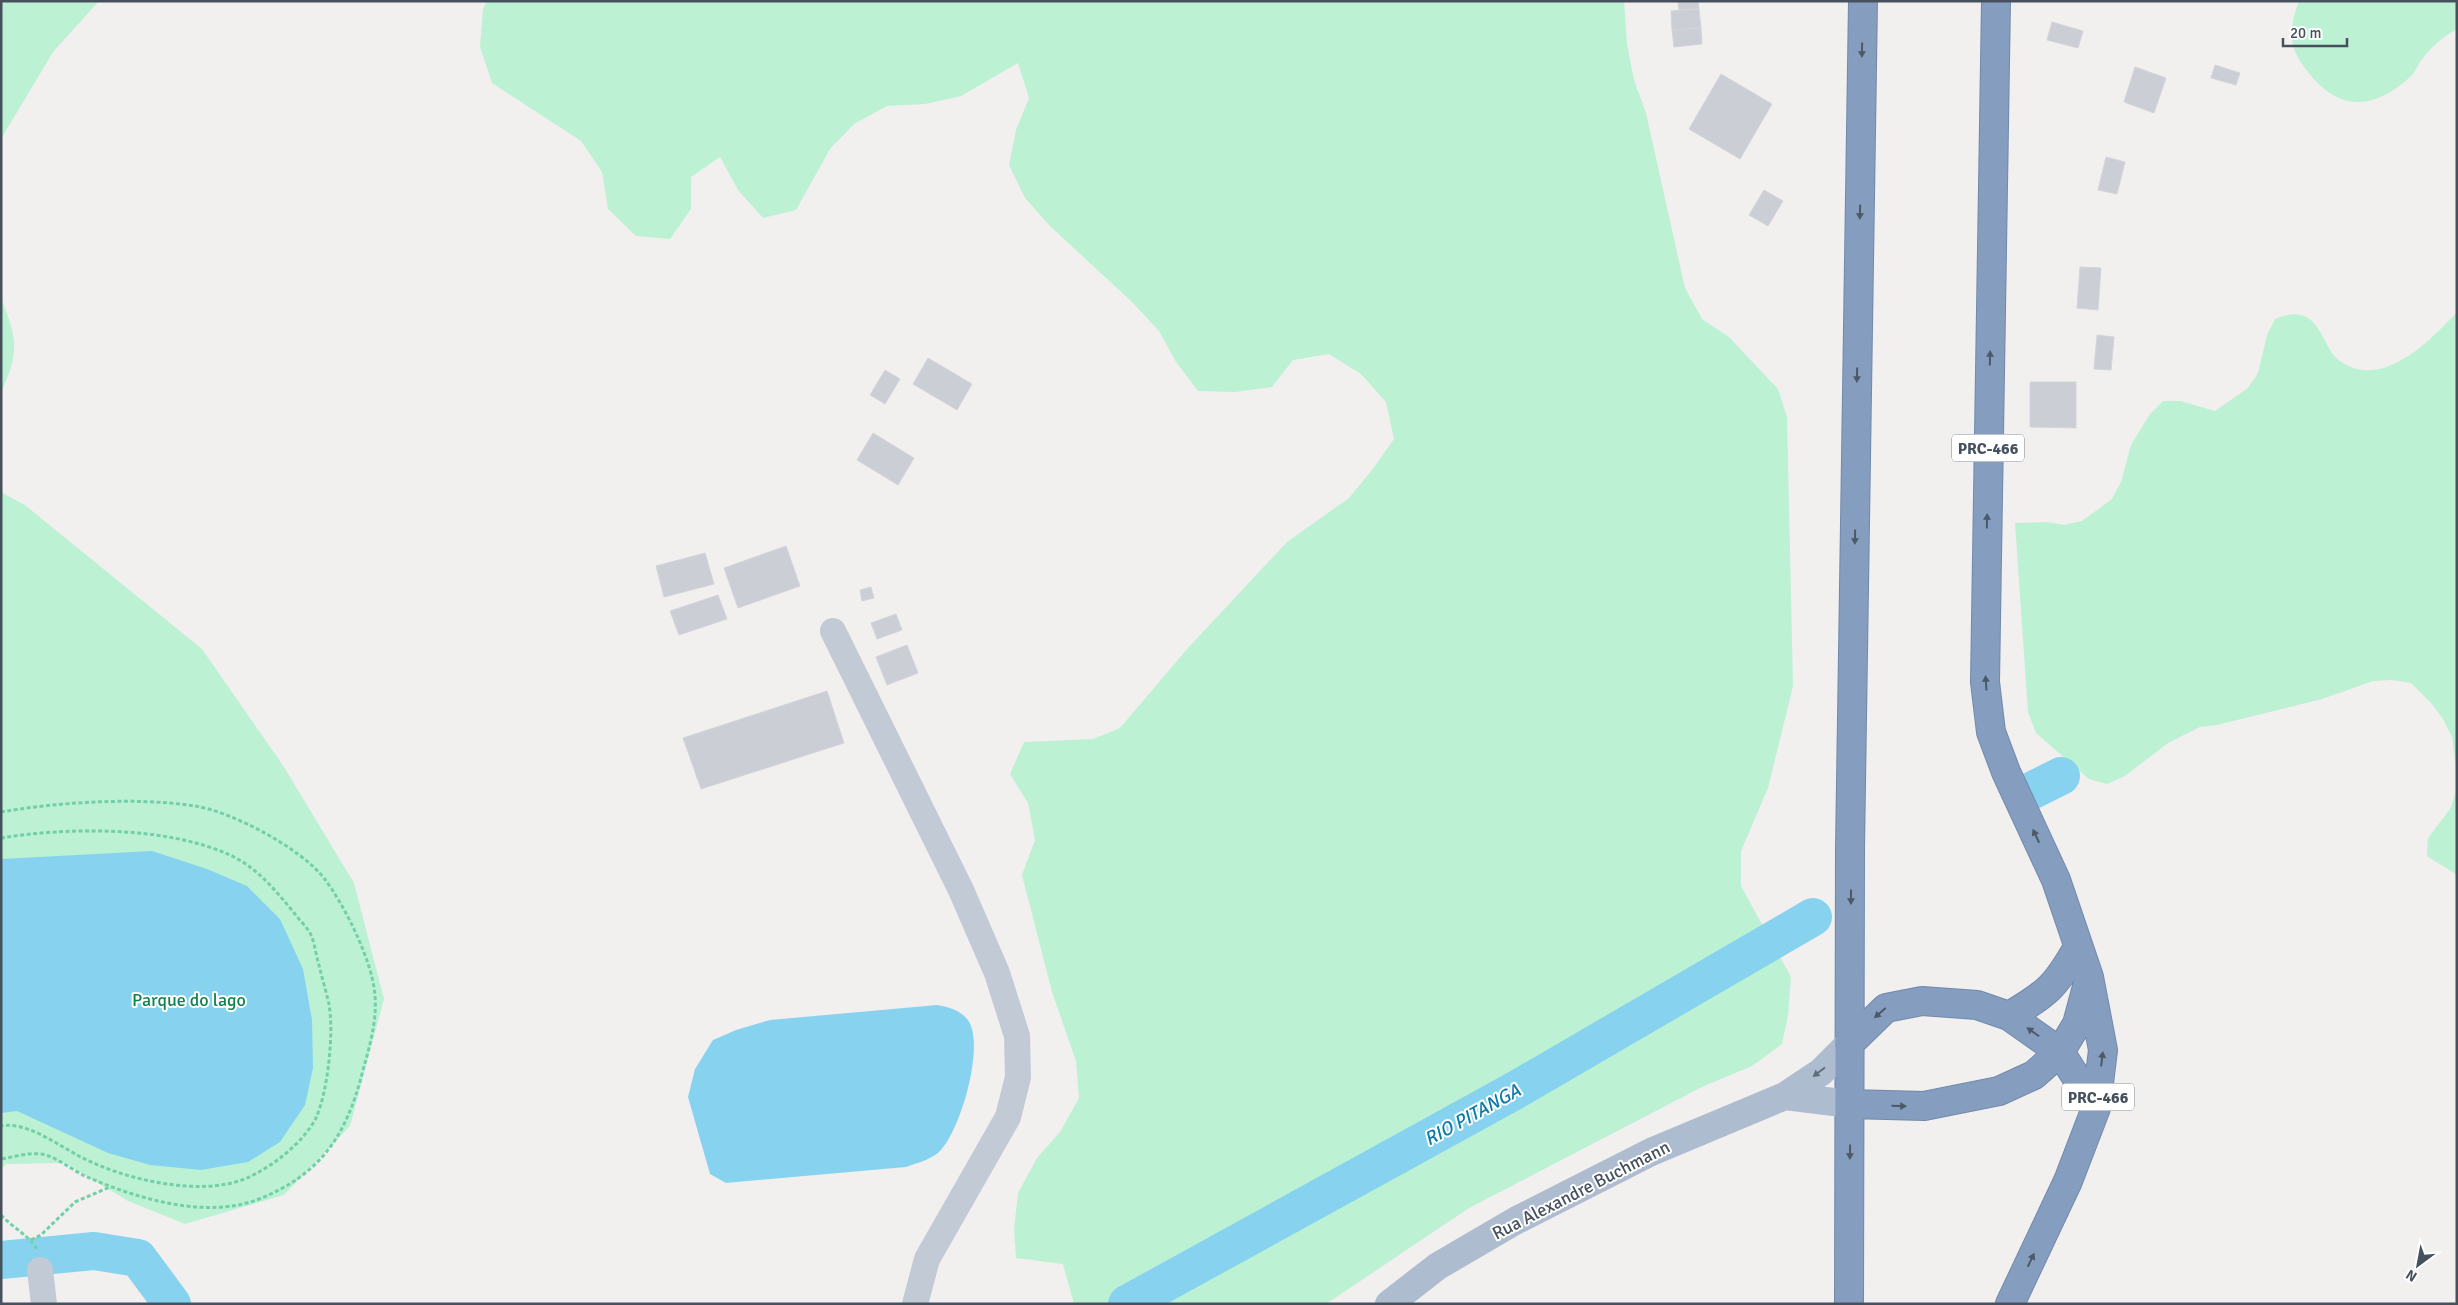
<svg xmlns="http://www.w3.org/2000/svg" width="2458" height="1305" font-family="Signika,sans-serif">
<rect width="100%" height="100%" fill="#f2efef"/>
<path fill="#bcf1d4" d="M1,1H99L53,52L1,139Z
M487,1H1624L1627,44L1634,80L1646,113L1685,288L1702,319L1729,337L1778,389L1787,417L1793,686L1768,788L1741,851V886L1791,977L1788,1016L1782,1044L1752,1066L1702,1087L1469,1208L1326,1304H1074L1063,1264L1016,1258L1014,1229L1018,1193L1037,1158L1060,1132L1079,1098L1076,1061L1052,992L1022,875L1035,840L1028,803L1010,774L1024,742L1093,739L1120,728L1188,648L1287,542L1349,498L1372,470L1394,439L1386,402L1361,374L1329,354L1293,360L1272,387L1235,392L1198,391L1176,362L1159,331L1132,302L1050,226L1025,198L1009,165L1016,130L1029,98L1018,63L961,96L925,104L887,106L854,124L830,149L796,210L763,218L738,190L720,157L691,177V209L670,239L636,236L608,209L602,172L581,141L492,83L480,47L483,9Z
M2299,1H2457V29C2442,37 2430,48 2420,62C2417,67 2414,74 2409,78C2373,110 2339,112 2308,72C2288,47 2288,31 2299,1Z
M1,298C18,340 19,352 1,393Z
M2457,312V875L2427,856L2428,838L2450,809L2456,792L2457,774L2452,737L2443,719L2432,704L2411,683L2392,680L2373,681L2322,699L2217,725L2200,727L2168,743L2125,776L2107,784L2089,779L2036,733L2028,712L2015,523L2047,522L2064,525L2082,521L2112,499L2121,482L2131,445L2150,414L2163,401H2180L2215,411L2248,388L2258,373L2267,335L2275,319C2286,315 2297,311 2308,318C2323,328 2326,351 2340,361C2382,391 2430,341 2457,312Z
M1,492L26,506L202,649L284,767L354,883L384,999L350,1126L284,1195L185,1224L128,1201L65,1163L6,1164L1,1169Z"/>
<path fill="#87d3ef" d="M152,851L207,869L247,886L280,919L303,969L312,1020L313,1068L305,1105L280,1142L248,1162L201,1170L150,1165L108,1153L17,1111L1,1113V859Z
M937,1005C950,1007 966,1012 971,1026C982,1054 960,1133 938,1153C929,1160 917,1163 906,1167L726,1183L710,1174L688,1097L695,1069L713,1040L736,1030L770,1020Z"/>
<g fill="none" stroke-linecap="round" stroke-linejoin="round">
<path stroke="#87d3ef" stroke-width="38" d="M2033,790L2061,776
M1,1260L94,1251L138,1258L172,1304
M1127,1304L1514,1091L1813,917"/>
</g>
<path fill="#cbced4" stroke="#d3d5db" d="M1678,1H1698L1699,9L1679,10Z
M1699,9L1701,28L1672,30L1671,11Z
M2052,22L2083,31L2078,48L2047,40Z
M1701,28L1702,44L1674,47L1672,30Z
M2215,65L2240,73L2236,85L2211,78Z
M2135,67L2166,78L2154,113L2124,102Z
M1721,74L1772,104L1740,159L1689,129Z
M2106,157L2125,162L2117,194L2098,190Z
M1764,190L1783,201L1768,226L1749,215Z
M2080,267L2101,268L2098,310L2077,308Z
M2097,335L2114,337L2111,370L2094,369Z
M928,358L972,384L957,410L913,384Z
M885,370L900,379L885,404L870,395Z
M2030,382H2076V428L2030,427Z
M873,433L914,458L898,485L857,460Z
M786,546L800,586L738,608L724,568Z
M705,553L714,584L664,597L656,566Z
M871,587L874,598L862,601L860,590Z
M718,595L727,619L679,635L670,611Z
M896,614L902,630L877,639L871,623Z
M907,645L918,673L887,685L876,657Z
M827,691L844,743L701,789L683,738Z"/>
<g fill="none" stroke-linecap="round" stroke-linejoin="round">
<defs>
<path id="highway" d="M1996,1L1985,682L1991,732L2006,772L2056,880L2089,977L2103,1050L2096,1108L2068,1181L2010,1304
M2009,1016C2047,994 2056,986 2078,947
M1849,1044L1886,1008L1922,1001L1977,1005L2009,1016L2060,1052L2096,1108
M1850,1104L1924,1106L1999,1091L2034,1075L2060,1052L2077,1024L2088,983
M1849,1304L1850,849L1863,1"/>
</defs>
<use href="#highway" stroke="#7089ac" stroke-width="30"/>
<path stroke="#72d0a8" stroke-width="3" stroke-dasharray="4 2.5" stroke-linecap="butt" d="M1,812C59,802 136,797 195,806C233,812 300,848 324,878C345,906 373,962 375,996C377,1023 369,1048 362,1074C346,1136 320,1175 259,1199C206,1220 135,1198 85,1176C72,1170 59,1159 46,1155C31,1151 15,1157 1,1159
M1,838C69,827 166,826 230,855C258,868 276,891 295,914C300,921 308,928 311,935C315,944 316,956 319,965C322,978 326,991 329,1004C334,1033 328,1091 316,1118C303,1143 272,1167 247,1178C200,1198 122,1179 79,1156C58,1145 26,1121 1,1126
M1,1215C12,1227 28,1235 37,1249
M31,1240L41,1235L75,1202L110,1187"/>
<path stroke="#c2cad5" stroke-width="26" d="M833,631L961,890L997,973L1017,1036L1018,1077L1008,1117L927,1259L915,1304
M40,1270L44,1304"/>
<path stroke="#aebccf" stroke-width="28" d="M1785,1096L1850,1104
M1389,1304L1438,1266L1515,1221L1651,1152L1785,1096L1821,1072L1849,1044"/>
<use href="#highway" stroke="#859ec0" stroke-width="28"/>
</g>
<defs><path id="oneway-solid" d="M-6-.8H1V-3.2L6.5 0L1 3.2V.8H-6Z" transform="scale(1.25)"/></defs>
<g fill="#4c5967">
<use href="#oneway-solid" transform="translate(1862 50) rotate(91)"/>
<use href="#oneway-solid" transform="translate(1860 212) rotate(91)"/>
<use href="#oneway-solid" transform="translate(1990 358) rotate(-89)"/>
<use href="#oneway-solid" transform="translate(1857 375) rotate(91)"/>
<use href="#oneway-solid" transform="translate(1987 521) rotate(-89)"/>
<use href="#oneway-solid" transform="translate(1855 537) rotate(91)"/>
<use href="#oneway-solid" transform="translate(1986 683) rotate(-94)"/>
<use href="#oneway-solid" transform="translate(2036 836) rotate(-115)"/>
<use href="#oneway-solid" transform="translate(1851 897) rotate(90)"/>
<use href="#oneway-solid" transform="translate(1880 1013) rotate(139)"/>
<use href="#oneway-solid" transform="translate(2033 1032) rotate(-145)"/>
<use href="#oneway-solid" transform="translate(2102 1059) rotate(-83)"/>
<use href="#oneway-solid" transform="translate(1899 1106) rotate(2)"/>
<use href="#oneway-solid" transform="translate(1850 1152) rotate(91)"/>
<use href="#oneway-solid" transform="translate(2031 1260) rotate(-64)"/>
</g>
<use fill="#606c7a" href="#oneway-solid" transform="translate(1819 1072) rotate(143)"/>
<g text-anchor="middle" stroke-width="4" stroke-linejoin="round" paint-order="stroke">
<g fill="#fff" stroke="#7e858e" stroke-width="1">
<rect x="1952" y="434.5" width="72" height="27" rx="4"/>
<rect x="2062" y="1083.5" width="72" height="27" rx="4"/>
</g>
<g font-size="16" font-weight="bold" fill="#46515d">
<text x="1988" y="454">PRC-466</text>
<text x="2098" y="1103">PRC-466</text>
</g>
<g font-size="18" fill="#138252" stroke="#fff">
<text x="189" y="1006">Parque do lago</text>
</g>
<g font-size="18" fill="#46515d" stroke="#fff">
<text transform="translate(1581 1190) rotate(-27)" y="6">Rua Alexandre Buchmann</text>
</g>
<g font-size="19" font-style="italic" fill="#087ba8" stroke="#fff">
<text transform="translate(1472 1114) rotate(-29)" y="7">RIO PITANGA</text>
</g>
</g>
<rect width="2458" height="1305" fill="none" stroke="#46515d" stroke-width="5"/>
<g transform="translate(2418 1265) rotate(212)" stroke="#ffffff" stroke-width="4" paint-order="stroke">
<path d="M0-4L9 19L0 12L-9 19Z" fill="#46515d"/>
<text y="-8" font-size="14" font-weight="bold" text-anchor="middle" fill="#46515d">N</text>
</g>
<path d="M2283 38v8h64v-8" fill="none" stroke="#46515d" stroke-width="2.5"/>
<text x="2290" y="38" font-size="15" fill="#46515d" stroke="#ffffff" stroke-width="4" paint-order="stroke">20 m</text>
</svg>
